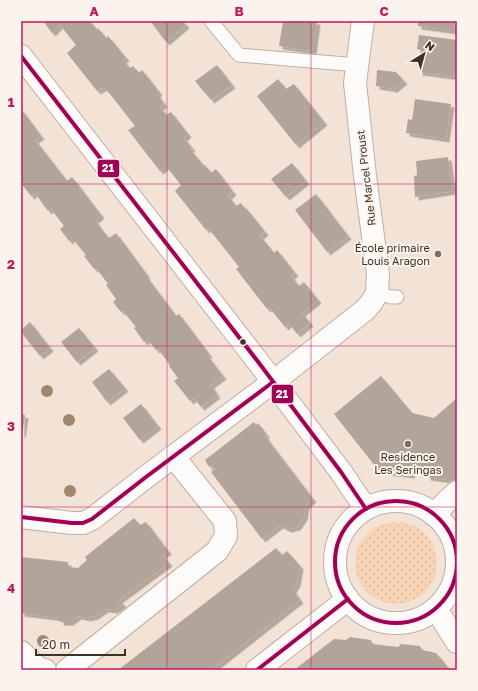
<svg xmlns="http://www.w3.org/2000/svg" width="478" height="691" font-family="'Golos Text',sans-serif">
<defs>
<pattern id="grass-dots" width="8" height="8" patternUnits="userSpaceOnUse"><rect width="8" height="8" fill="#f8d4b5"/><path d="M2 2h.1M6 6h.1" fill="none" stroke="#d6b69c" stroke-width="1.8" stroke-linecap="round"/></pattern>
<filter id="shadow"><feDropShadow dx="3.5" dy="3.5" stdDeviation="0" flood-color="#0004"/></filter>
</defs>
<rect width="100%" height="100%" fill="#f3e3d6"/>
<path fill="url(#grass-dots)" d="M355 563a41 41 0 1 1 82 0a41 41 0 1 1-82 0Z"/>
<path fill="#b3a49b" filter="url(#shadow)" d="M43,21H90L97,30L98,28L106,38L108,36L126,58L123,60L130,68L133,66L139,73L142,70L159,92L157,94L164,104L160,107L166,115L171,112L188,134L184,138L192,148L190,149L204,166L205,165L211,173L216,169L233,192L228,196L236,206L241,203L245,209L246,208L265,232L260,236L274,253L277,250L295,273L291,276L299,286L304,282L318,300L302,313L310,323L297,334L289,323L285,327L269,307L267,309L236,269L239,267L217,239L208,228L206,230L175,191L181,185L166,166L160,171L128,130L135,126L114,99L104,87L97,91L67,53L76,45L60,25L52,33Z
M152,21H183L186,25L166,42L151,22Z
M283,21H317L313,51L279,46Z
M418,21H455L454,31L418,26Z
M419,35L457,40V77L419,72L421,50L417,49Z
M217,65L232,85L211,100L195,81Z
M377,70L396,72L404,81L394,89L376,86Z
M278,79L286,89L294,84L324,122L296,145L257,96Z
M415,99L451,104L446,139L406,133L408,119L412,120Z
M21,109L41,136L35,140L46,154L67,181L72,177L101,215L95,220L102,230L109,238L116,233L147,275L146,276L176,316L179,314L209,354L207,355L223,376L211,385L217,395L201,407L194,398L190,401L174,381L178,378L169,366L170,365L158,349L156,350L147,339L144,342L134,328L136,327L122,310L121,312L113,302L116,299L106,285L108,284L96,268L94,269L84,256L86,255L72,238L69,241L60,229L64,226L51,209L48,211L35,193L31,196L21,183Z
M448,157L453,191L415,197L414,176L417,175L416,161Z
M292,163L306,181L286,197L271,179Z
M316,194L348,236L327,252L295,210Z
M30,322L50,348L40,356L21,332V330Z
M79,328L95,348L77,362L61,342Z
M109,369L125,388L107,402L92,382Z
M381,376L412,413L434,418L457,398L456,481L427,477V474L412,471L411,475L379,471L334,414Z
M141,404L158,426L140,440L123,418Z
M21,414L25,415L22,435H21Z
M254,422L256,425L258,423L266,434L265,436L313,499L306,505L304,517L297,527L288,529L280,525L262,539L211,472L215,469L212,465L209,467L205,460Z
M134,518L140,525L146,522L168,551L163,555L169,563L119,600L123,604L114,610L105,609L95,616L87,618L78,616L70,622H60V618L21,613V557L68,562V567L78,568L87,560L85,557Z
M276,548L282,555L287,551L300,566L297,583L293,590L300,600L211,670H118Z
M350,637L371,640L372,644L398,647L401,644L420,646L422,650L436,653L450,670H294L334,639L346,640Z"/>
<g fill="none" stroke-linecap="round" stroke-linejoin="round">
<defs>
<path id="lane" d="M211,21L239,55L358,65
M377,293L391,297H397"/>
<path id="street" d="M21,56L259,363L341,472L366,509
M335 562a61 61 0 1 1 122 0a61 61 0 1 1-122 0Z
M434,515L448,500L457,492
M21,517L72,523H83L92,519L146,477L273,382L365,310L372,302L377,293L378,274L365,176L355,83L363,21
M436,609L457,642
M21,652L38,668L45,670
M67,670L217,551L226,536L225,521L173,456
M257,670L348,599"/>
</defs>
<use href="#lane" stroke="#bdafa4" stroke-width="15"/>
<use href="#street" stroke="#bdafa4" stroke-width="24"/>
<use href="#lane" stroke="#fdfbf9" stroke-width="13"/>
<use href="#street" stroke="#fdfbf9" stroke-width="22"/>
<defs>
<path id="bus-1" d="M21,56L259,363L341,472L366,509
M335 562a61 61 0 1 1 122 0a61 61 0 1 1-122 0Z
M21,517L72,523H83L92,519L146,477L273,382
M257,670L348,599"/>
</defs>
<use href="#bus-1" stroke="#fbf4ee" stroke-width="7"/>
<use href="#bus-1" stroke="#a00057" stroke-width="4"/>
</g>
<g fill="#a1876f">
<circle cx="47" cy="391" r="6"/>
<circle cx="69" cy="420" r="6"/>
<circle cx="70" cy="491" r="6"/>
<circle cx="43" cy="641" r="6"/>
</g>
<path fill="none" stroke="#c2185b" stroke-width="1" stroke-opacity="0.55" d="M167,21V670M311,21V670M21,184H457M21,346H457M21,507H457"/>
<g fill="#7d6f62" stroke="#fbf4ee" stroke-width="1.5">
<circle cx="438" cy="254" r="4"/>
<circle cx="408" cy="444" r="4"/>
</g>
<circle fill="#3e3024" stroke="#fbf4ee" stroke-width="1.5" cx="243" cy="342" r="3.5"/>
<g text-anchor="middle" stroke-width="4" stroke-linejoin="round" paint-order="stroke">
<g font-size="11" fill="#3e3024" stroke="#fbf4ee">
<text transform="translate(366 178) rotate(-97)" y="4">Rue Marcel Proust</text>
</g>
<g font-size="11" fill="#3e3024" stroke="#fbf4ee" text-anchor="end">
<text x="430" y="252">École primaire<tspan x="430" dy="13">Louis Aragon</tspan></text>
<text x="408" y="461" text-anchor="middle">Residence<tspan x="408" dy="13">Les Seringas</tspan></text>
</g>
</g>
<g stroke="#fbf4ee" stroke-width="1.5">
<rect x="97" y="159" width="23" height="19" rx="4" fill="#a00057"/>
<rect x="271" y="384" width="23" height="20" rx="4" fill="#a00057"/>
</g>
<g font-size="11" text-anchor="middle" font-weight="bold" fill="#fff">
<text x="108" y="172">21</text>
<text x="282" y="398">21</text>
</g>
<rect width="478" height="691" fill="none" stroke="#fbf4ee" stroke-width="44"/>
<g transform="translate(424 54) rotate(37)" stroke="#fbf4ee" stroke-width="3" paint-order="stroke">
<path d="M0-3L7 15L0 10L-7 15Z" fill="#3e3024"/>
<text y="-6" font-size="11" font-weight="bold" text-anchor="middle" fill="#3e3024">N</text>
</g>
<path d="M36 649v6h89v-6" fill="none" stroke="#3e3024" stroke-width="2"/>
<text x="42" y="649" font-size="12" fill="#3e3024" stroke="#fbf4ee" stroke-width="3" paint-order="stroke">20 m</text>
<rect x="22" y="22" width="434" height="647" fill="none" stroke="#c2185b" stroke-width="1.5"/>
<g font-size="13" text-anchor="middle" font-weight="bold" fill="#c2185b">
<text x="94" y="16">A</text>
<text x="239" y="16">B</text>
<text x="384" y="16">C</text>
<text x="11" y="107">1</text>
<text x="11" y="269">2</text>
<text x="11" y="431">3</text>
<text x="11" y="593">4</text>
</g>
</svg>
